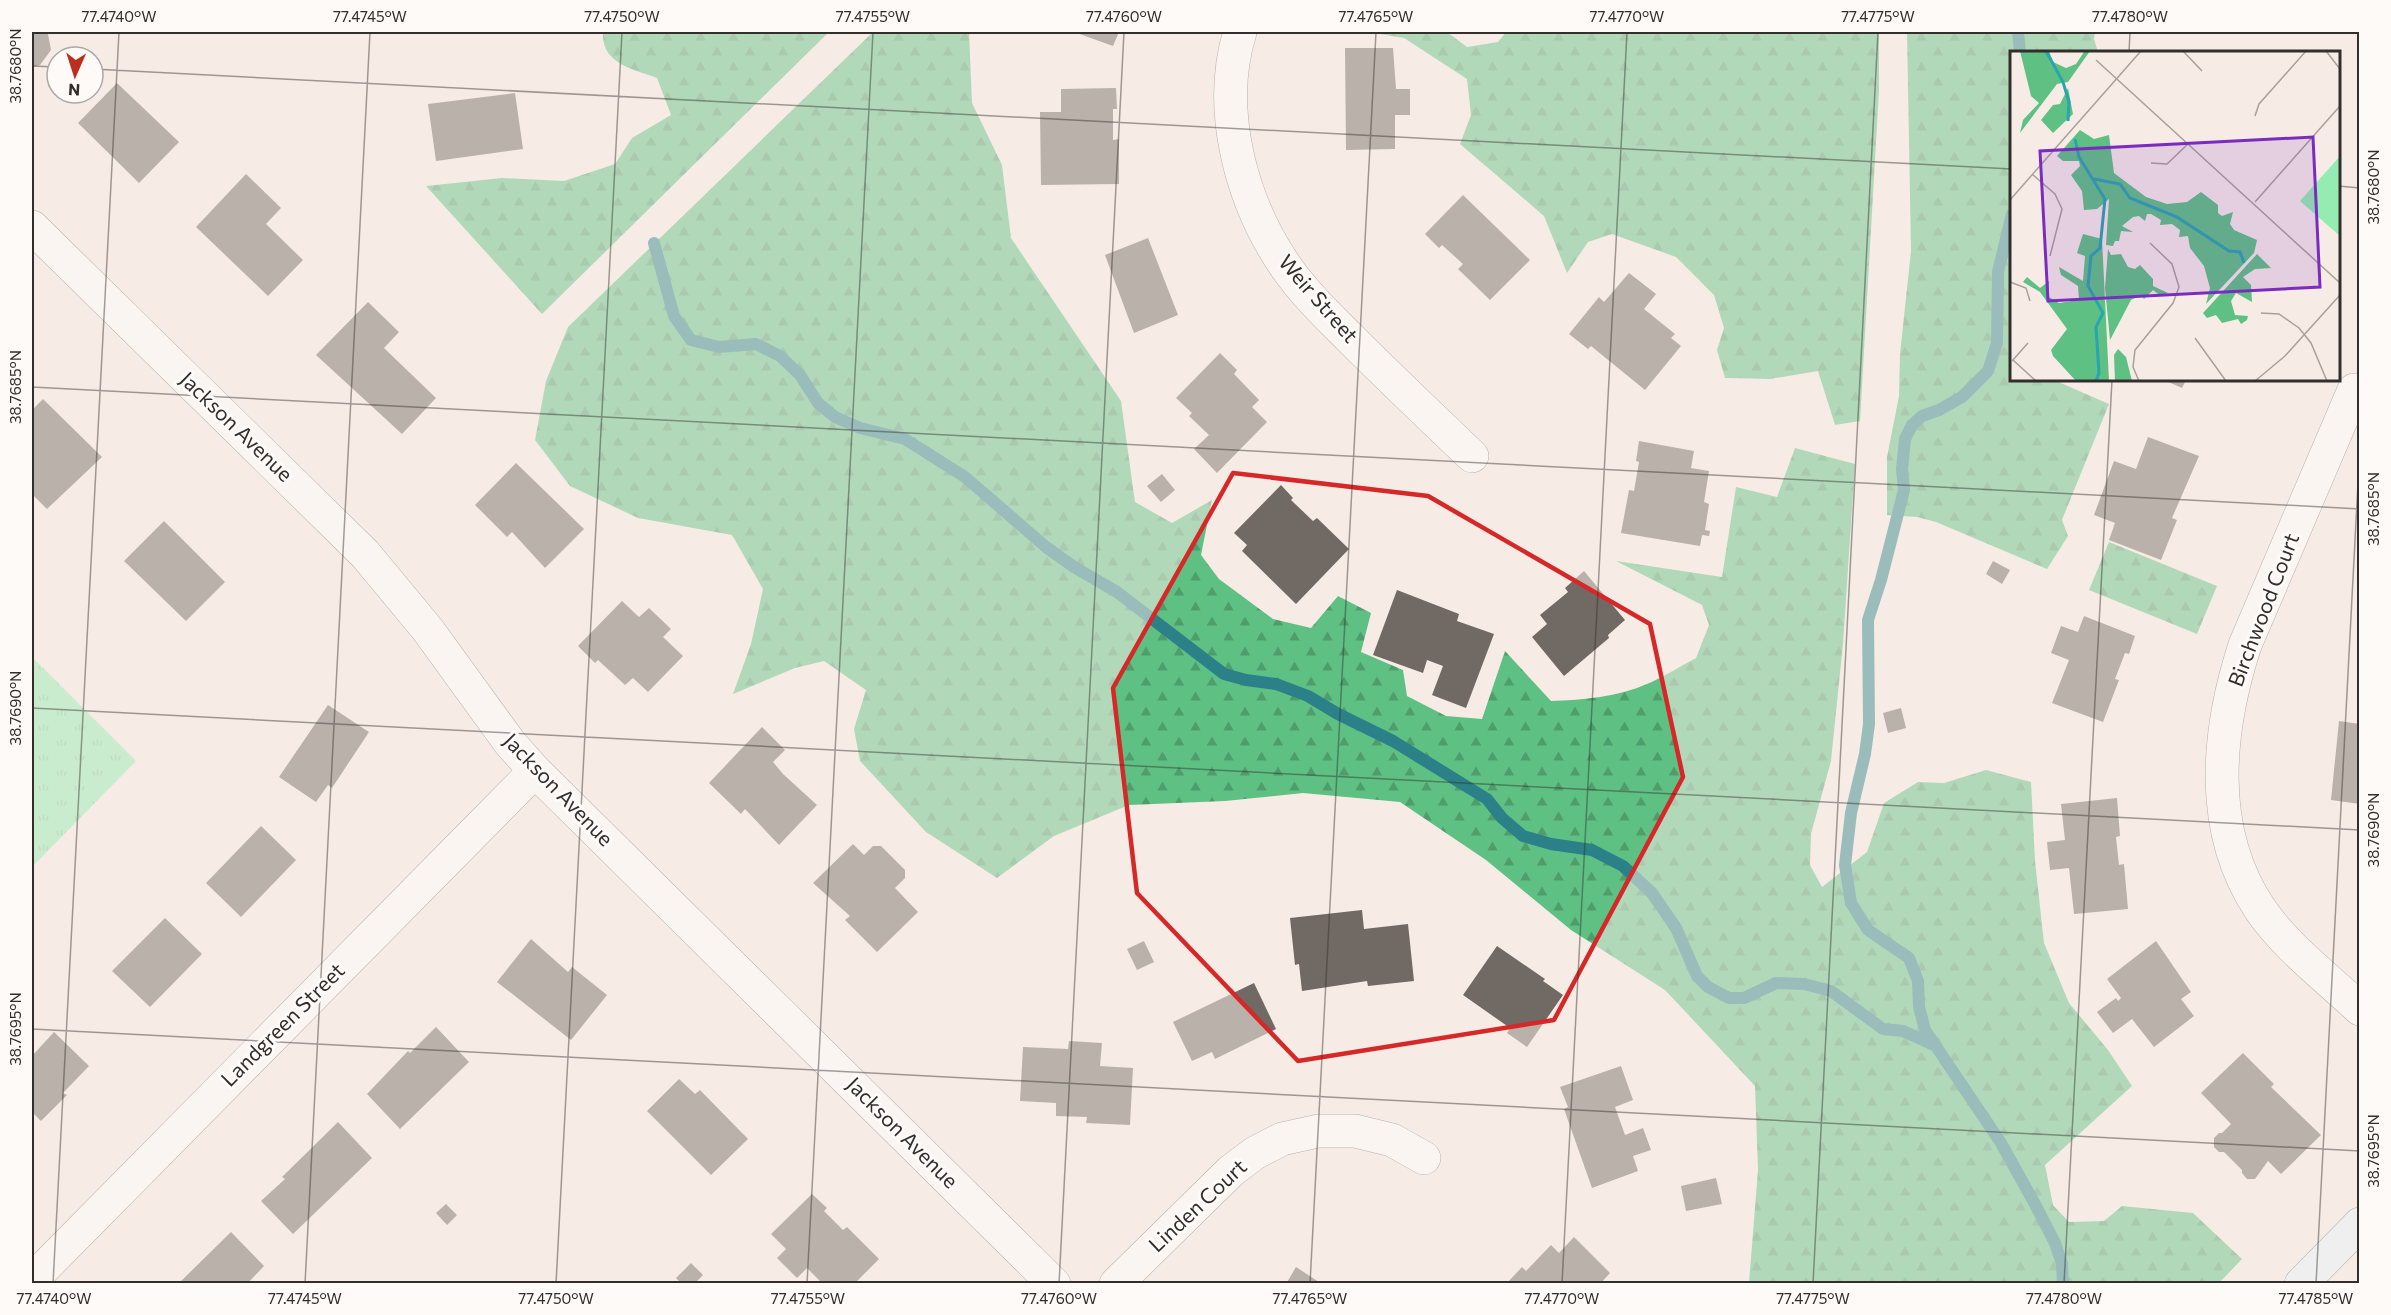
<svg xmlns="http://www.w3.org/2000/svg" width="2391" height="1315" font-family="Commissioner,sans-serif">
<defs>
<pattern id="forest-firs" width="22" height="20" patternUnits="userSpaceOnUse" patternTransform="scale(1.5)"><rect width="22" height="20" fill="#5ec183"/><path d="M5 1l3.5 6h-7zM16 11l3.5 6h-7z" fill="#4e9d6b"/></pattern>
<pattern id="park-tufts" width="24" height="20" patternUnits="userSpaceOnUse" patternTransform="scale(1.5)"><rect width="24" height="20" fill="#94ecb2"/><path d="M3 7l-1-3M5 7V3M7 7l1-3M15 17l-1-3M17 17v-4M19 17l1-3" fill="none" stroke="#80cb99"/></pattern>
</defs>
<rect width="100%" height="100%" fill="#f6ece5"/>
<path fill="url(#forest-firs)" d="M603,32H829L542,314L426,186L502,178L564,181L615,164L632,138L671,115L657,78C633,69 601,64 603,32Z
M873,32H969L972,103L1002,165L1011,238L1121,401L1135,502L1172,523L1212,500L1201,555L1219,579L1273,619L1311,628L1338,596L1371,613L1361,652L1403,670L1407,696L1446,716L1482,719L1505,651L1551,701C1584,700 1617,697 1647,684C1664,677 1680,666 1696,658L1709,625L1702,605L1616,561L1722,577L1736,487L1777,497L1795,448L1855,464L1843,644L1831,761L1811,834L1810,865L1822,887L1867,852L1884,803L1918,782L1944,783L1986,770L2031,782L2035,861L2044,943L2069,1003L2108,1050L2132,1086L2045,1165L2053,1205L2069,1222L2104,1221L2122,1206L2193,1213L2242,1259L2218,1284L1749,1283L1758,1170L1755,1086L1665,990L1571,930L1486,860L1400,802L1303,793L1225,801L1129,805L1054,836L997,878L926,832L860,761L854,729L866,690L824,661L795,668L733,694L751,644L763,589L732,535L638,518L570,486L535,440L546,381L568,327Z
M1368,32H1447L1467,47L1498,42L1506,32H1879V90L1860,421L1835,425L1818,371L1770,379L1725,378L1717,350L1724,328L1714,295L1676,257L1612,234L1588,242L1567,273L1544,216L1460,144L1471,115L1467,79L1404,38Z
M1907,32H2095L2094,39L2098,52H2012V380H2054L2109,404L2062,520L2068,536L2047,569L1936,522L1917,517L1887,515V457L1899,396L1900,354L1911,251Z
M2109,542L2217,586L2197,634L2089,590Z"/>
<path fill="url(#park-tufts)" d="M32,657L136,761L32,867Z"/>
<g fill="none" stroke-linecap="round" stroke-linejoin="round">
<path stroke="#2b8187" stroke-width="12" d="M2018,32L2020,52
M2012,214L1998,272L1997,343L1988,371L1962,397L1939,410L1922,416L1912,425L1905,439L1902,469L1904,490L1881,580L1868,620L1869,724L1865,754L1851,813L1845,865L1851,903L1868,930L1909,958L1918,981L1919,1007L1925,1030L2001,1143L2036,1206L2055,1243L2062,1264L2063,1284
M654,243L674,316L691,340L719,347L756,344L780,356L800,375L818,403L835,417L860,428L905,439L965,477L1046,547L1074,567L1117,592L1224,674L1246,680L1276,684L1308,696L1338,714L1393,741L1487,799L1502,818L1523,836L1551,844L1592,850L1623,866L1652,893L1676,928L1697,976L1708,987L1729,998H1744L1776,983L1804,984L1831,991L1883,1029L1903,1031L1934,1045"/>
</g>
<path fill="#716963" d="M32,32H56L48,34L51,50L40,65L32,67Z
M1074,32H1119L1113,46Z
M1345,48H1393L1396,89H1410V115H1395V149L1346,150Z
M117,83L179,142L139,183L78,123Z
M1116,88L1117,109H1113V140L1119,139V184L1041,185L1040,112H1061V89Z
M515,93L523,149L436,161L428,104Z
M246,174L281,208L266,224L303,260L268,296L196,227Z
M1463,195L1530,260L1490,300L1458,269L1463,264L1442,245L1439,248L1425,234Z
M1148,238L1178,315L1134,333L1105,255Z
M1629,273L1656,294L1644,309L1675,334L1671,338L1681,346L1645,390L1591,346L1588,349L1569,334L1599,297L1604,302Z
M368,302L399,332L384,348L436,398L402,434L316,355Z
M1220,353L1237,370L1234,374L1259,400L1252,407L1267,422L1217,473L1194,449L1209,435L1189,416L1192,413L1176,398Z
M2164,380H2186L2182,388Z
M43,399L102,457L47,509L32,494V410Z
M2148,437L2199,456L2172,518L2177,520L2161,560L2109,540L2115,523L2094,515L2114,461L2136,469Z
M1639,441L1694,451L1691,468L1709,471L1704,502L1709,504L1705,530L1710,531L1709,536L1702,535L1700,546L1621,533L1629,490L1634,491L1639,462L1636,461Z
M516,463L584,529L545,568L512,532L507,537L475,505Z
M1162,474L1175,490L1161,502L1147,486Z
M1281,485L1293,498L1291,500L1313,521L1317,518L1349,549L1296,604L1242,551L1247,545L1234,533Z
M164,521L225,582L186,621L124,561Z
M1993,561L2010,570L2002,584L1986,574Z
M1584,571L1625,620L1608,635L1609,638L1564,676L1532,637L1547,624L1540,615L1568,592L1565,588Z
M1397,590L1459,614L1457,621L1494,634L1466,708L1432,695L1443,666L1427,660L1423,673L1373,655Z
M622,601L639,617L649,608L671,629L663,637L683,656L648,692L633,678L625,685L598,660L595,663L578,646Z
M2084,616L2135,636L2129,654L2125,653L2115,679L2119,680L2103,722L2052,703L2069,660L2051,653L2061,626L2078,632Z
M328,705L369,732L332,788L328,785L316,802L279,777Z
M1901,708L1906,728L1888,733L1883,713Z
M2339,721L2360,724V804L2331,800Z
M762,727L785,750L773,762L783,774L817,805L779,845L745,809L741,814L709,783Z
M2117,798L2120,836L2116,837L2119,865L2124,864L2128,909L2074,914L2069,868L2050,870L2047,842L2065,840L2061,804Z
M261,826L296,860L241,917L206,883Z
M853,844L864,855L873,846H881L905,870V878L895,888L918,912L877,952L845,920L850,916L813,883Z
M1362,910L1364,929L1408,924L1414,981L1368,986L1367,981L1302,991L1299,964L1295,965L1290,918Z
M165,918L202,954L150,1007L112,971Z
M531,939L568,972L572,967L607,995L571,1040L497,982Z
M1144,941L1154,962L1137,970L1127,949Z
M2156,941L2191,992L2181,999L2194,1016L2154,1047L2132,1019L2113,1033L2097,1012L2116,998L2118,1001L2121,998L2107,979Z
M1497,946L1545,979L1543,981L1563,995L1527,1047L1507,1033L1510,1028L1463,995Z
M1254,983L1276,1029L1215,1059L1212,1052L1192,1061L1173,1022Z
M436,1027L469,1062L400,1129L367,1094L408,1051L410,1053Z
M54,1032L89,1066L63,1093L67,1095L41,1121L32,1112V1056Z
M1069,1041L1102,1043L1100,1066L1133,1068L1130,1125L1086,1123L1087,1117L1056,1116V1103L1020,1101L1023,1047L1068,1049Z
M2243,1053L2274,1084L2271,1087L2321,1135L2281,1174L2268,1161L2255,1179H2247L2242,1173V1170L2224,1152H2219L2214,1147V1138L2219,1133H2222L2231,1124L2201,1093Z
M1621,1066L1633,1100L1615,1107L1625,1135L1643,1128L1651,1150L1633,1156L1638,1171L1592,1188L1564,1109L1568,1107L1560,1087Z
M679,1079L695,1094L700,1090L748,1139L711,1175L647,1111Z
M338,1122L372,1158L293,1234L261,1201L285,1179L282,1177Z
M1716,1178L1722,1204L1686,1211L1681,1186Z
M812,1194L827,1208L824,1211L843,1230L847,1227L879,1259L854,1284H823L807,1268L797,1278L777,1258L786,1249L771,1234Z
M446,1204L457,1215L447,1225L436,1213Z
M231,1232L264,1266L247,1284H178Z
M1574,1237L1610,1273L1600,1284H1506L1522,1267L1526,1271L1551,1245L1559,1253Z
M691,1263L703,1275L694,1284H682L676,1278Z
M1296,1267L1322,1284H1286Z"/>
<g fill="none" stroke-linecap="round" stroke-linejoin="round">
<defs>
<path id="street" d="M1240,32C1216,109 1241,202 1286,267C1304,293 1328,316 1350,338C1390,378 1431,417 1472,456
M32,227L365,554L428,630L510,743L535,771L1054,1284
M2354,390L2245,645C2217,731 2207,830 2260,909C2286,947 2326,977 2360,1009
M32,1280L535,771
M1116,1284L1231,1171L1255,1153L1282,1139L1318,1131H1355L1392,1140L1424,1158"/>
<path id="secondary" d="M2301,1284L2360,1224"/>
</defs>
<use href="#street" stroke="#6d645f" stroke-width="34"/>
<use href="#secondary" stroke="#6d645f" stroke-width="34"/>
<use href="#street" stroke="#fff" stroke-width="33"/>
<use href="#secondary" stroke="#e8f1fd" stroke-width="33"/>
</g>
<path d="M0 0H2391V1315H0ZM1233,473L1428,496L1650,624L1683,777L1554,1020L1298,1061L1137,893L1113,688Z" fill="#f6ece5" fill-opacity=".55" fill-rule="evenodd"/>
<path fill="none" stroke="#d62828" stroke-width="4.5" stroke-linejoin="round" d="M1233,473L1428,496L1650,624L1683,777L1554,1020L1298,1061L1137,893L1113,688Z"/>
<path fill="none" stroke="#322e2c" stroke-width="1.5" stroke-opacity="0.45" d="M2129,52L2130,32M32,66L57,67M93,69L2012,169M2338,186L2360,188M32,387L2360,509M32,708L2360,830M32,1029L2360,1151M53,1284L119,32M305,1284L370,32M556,1284L622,32M807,1284L873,32M1059,1284L1124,32M1310,1284L1376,32M1562,1284L1627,32M1813,1284L1878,32M2064,1284L2112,380M2316,1284L2360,445"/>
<g text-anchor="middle" stroke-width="6" stroke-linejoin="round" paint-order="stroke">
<g font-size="21" fill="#322e2c" stroke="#fefaf8">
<text transform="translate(1318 299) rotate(49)" y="7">Weir Street</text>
<text transform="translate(236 427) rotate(44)" y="7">Jackson Avenue</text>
<text transform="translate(2264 610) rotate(-69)" y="7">Birchwood Court</text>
<text transform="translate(558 790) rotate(46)" y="7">Jackson Avenue</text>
<text transform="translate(283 1025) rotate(-45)" y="7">Landgreen Street</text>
<text transform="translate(902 1133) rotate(45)" y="7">Jackson Avenue</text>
<text transform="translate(1198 1206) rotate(-43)" y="7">Linden Court</text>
</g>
</g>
<g transform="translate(2010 51)">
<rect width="330" height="330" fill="#f6ece5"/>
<path d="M10,0H39L43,11L56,17L66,13L74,1L80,0L58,31L47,33L10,82L13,69L29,52L21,45ZM58,37L63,63L43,82L31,69L43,54L50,53ZM70,79L84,88L99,84L104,122L136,146L157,153L177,151L191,141L208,154V162L212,165L223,161L220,173L224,179L247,189L244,202L196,253L200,237L194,215L180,197L178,185L169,186L170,179L162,173L150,174L151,169L141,163H137L135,170L129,165L123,166L112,175L123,181L111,180L109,190H105L103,195L96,194L99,148L87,158L74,159L72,140L61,124L70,115L69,110H53L47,105ZM73,183L92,188L99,330H66L43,305L41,299L57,278L30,241L13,231L17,226L30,237L39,230V246L49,252L69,249L68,235L51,224L49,216L73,230L75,205L67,202ZM98,198L101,204L111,203L118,216L125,218L130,214L143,228V235L158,242L151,245L143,239L134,248L131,244L121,249L100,289L95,237ZM247,203L261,217L245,218L233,226L241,234L242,251L226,242L221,250L225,264L238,265L237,269L231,273L228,268L212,272L206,264L197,267L193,262ZM108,298L116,306L122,330H105L104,304Z" fill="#5ec183"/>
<path d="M330,105V185L290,150Z" fill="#94ecb2"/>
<path fill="none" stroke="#28a5ae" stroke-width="3" d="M36,0L53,31L59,51L58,70M65,88L69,106L95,148L90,197L81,205L78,235L93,262L86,276L89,322L86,330M84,128L110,133L120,147L167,166L219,200L230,201L234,212"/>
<path fill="none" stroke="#a8a09b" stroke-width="1.5" d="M173,0L192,20M316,0L330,18M86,9L330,232M245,65L249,53L296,0M141,112L157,113L179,92M22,123L45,143L52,158L40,205M0,149L131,0M245,151L330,55M0,231L16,237L20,250M251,262L269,263L289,277L301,292L317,330M185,287L216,330M3,309L26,330M2,310L18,292M129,330L123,316L125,299L163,252L169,236L162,213L140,192M245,330L275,305L330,244"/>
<path fill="#7b2cbf" fill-opacity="0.15" stroke="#7b2cbf" stroke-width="3" d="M303,86L310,236L38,250L30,100Z"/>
<rect width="330" height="330" fill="none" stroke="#322e2c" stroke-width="3"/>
</g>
<rect width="2391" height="1315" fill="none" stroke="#fefaf8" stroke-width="66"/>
<g transform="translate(75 75) rotate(183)"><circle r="28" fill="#fefaf8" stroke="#aca8a6" stroke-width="1.5"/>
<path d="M0-4.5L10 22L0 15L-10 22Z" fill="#bb2e20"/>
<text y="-9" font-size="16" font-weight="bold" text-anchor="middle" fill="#322e2c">N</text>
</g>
<rect x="33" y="33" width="2325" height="1249" fill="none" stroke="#322e2c" stroke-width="2"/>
<g font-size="15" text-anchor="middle" fill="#322e2c">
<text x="119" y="22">77.4740°W</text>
<text x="370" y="22">77.4745°W</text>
<text x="622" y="22">77.4750°W</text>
<text x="873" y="22">77.4755°W</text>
<text x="1124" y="22">77.4760°W</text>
<text x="1376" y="22">77.4765°W</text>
<text x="1627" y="22">77.4770°W</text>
<text x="1878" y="22">77.4775°W</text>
<text x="2130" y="22">77.4780°W</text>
<text transform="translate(16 66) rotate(-90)" y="5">38.7680°N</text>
<text transform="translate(2374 187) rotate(-90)" y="5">38.7680°N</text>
<text transform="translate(16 387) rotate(-90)" y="5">38.7685°N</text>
<text transform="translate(2374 509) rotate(-90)" y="5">38.7685°N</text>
<text transform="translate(16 708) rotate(-90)" y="5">38.7690°N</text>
<text transform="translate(2374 830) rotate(-90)" y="5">38.7690°N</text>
<text transform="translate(16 1029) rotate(-90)" y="5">38.7695°N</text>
<text transform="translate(2374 1151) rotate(-90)" y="5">38.7695°N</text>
<text x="54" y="1304">77.4740°W</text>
<text x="305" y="1304">77.4745°W</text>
<text x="556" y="1304">77.4750°W</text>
<text x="808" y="1304">77.4755°W</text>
<text x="1059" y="1304">77.4760°W</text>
<text x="1310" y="1304">77.4765°W</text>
<text x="1562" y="1304">77.4770°W</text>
<text x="1813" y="1304">77.4775°W</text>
<text x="2064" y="1304">77.4780°W</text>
<text x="2316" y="1304">77.4785°W</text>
</g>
</svg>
